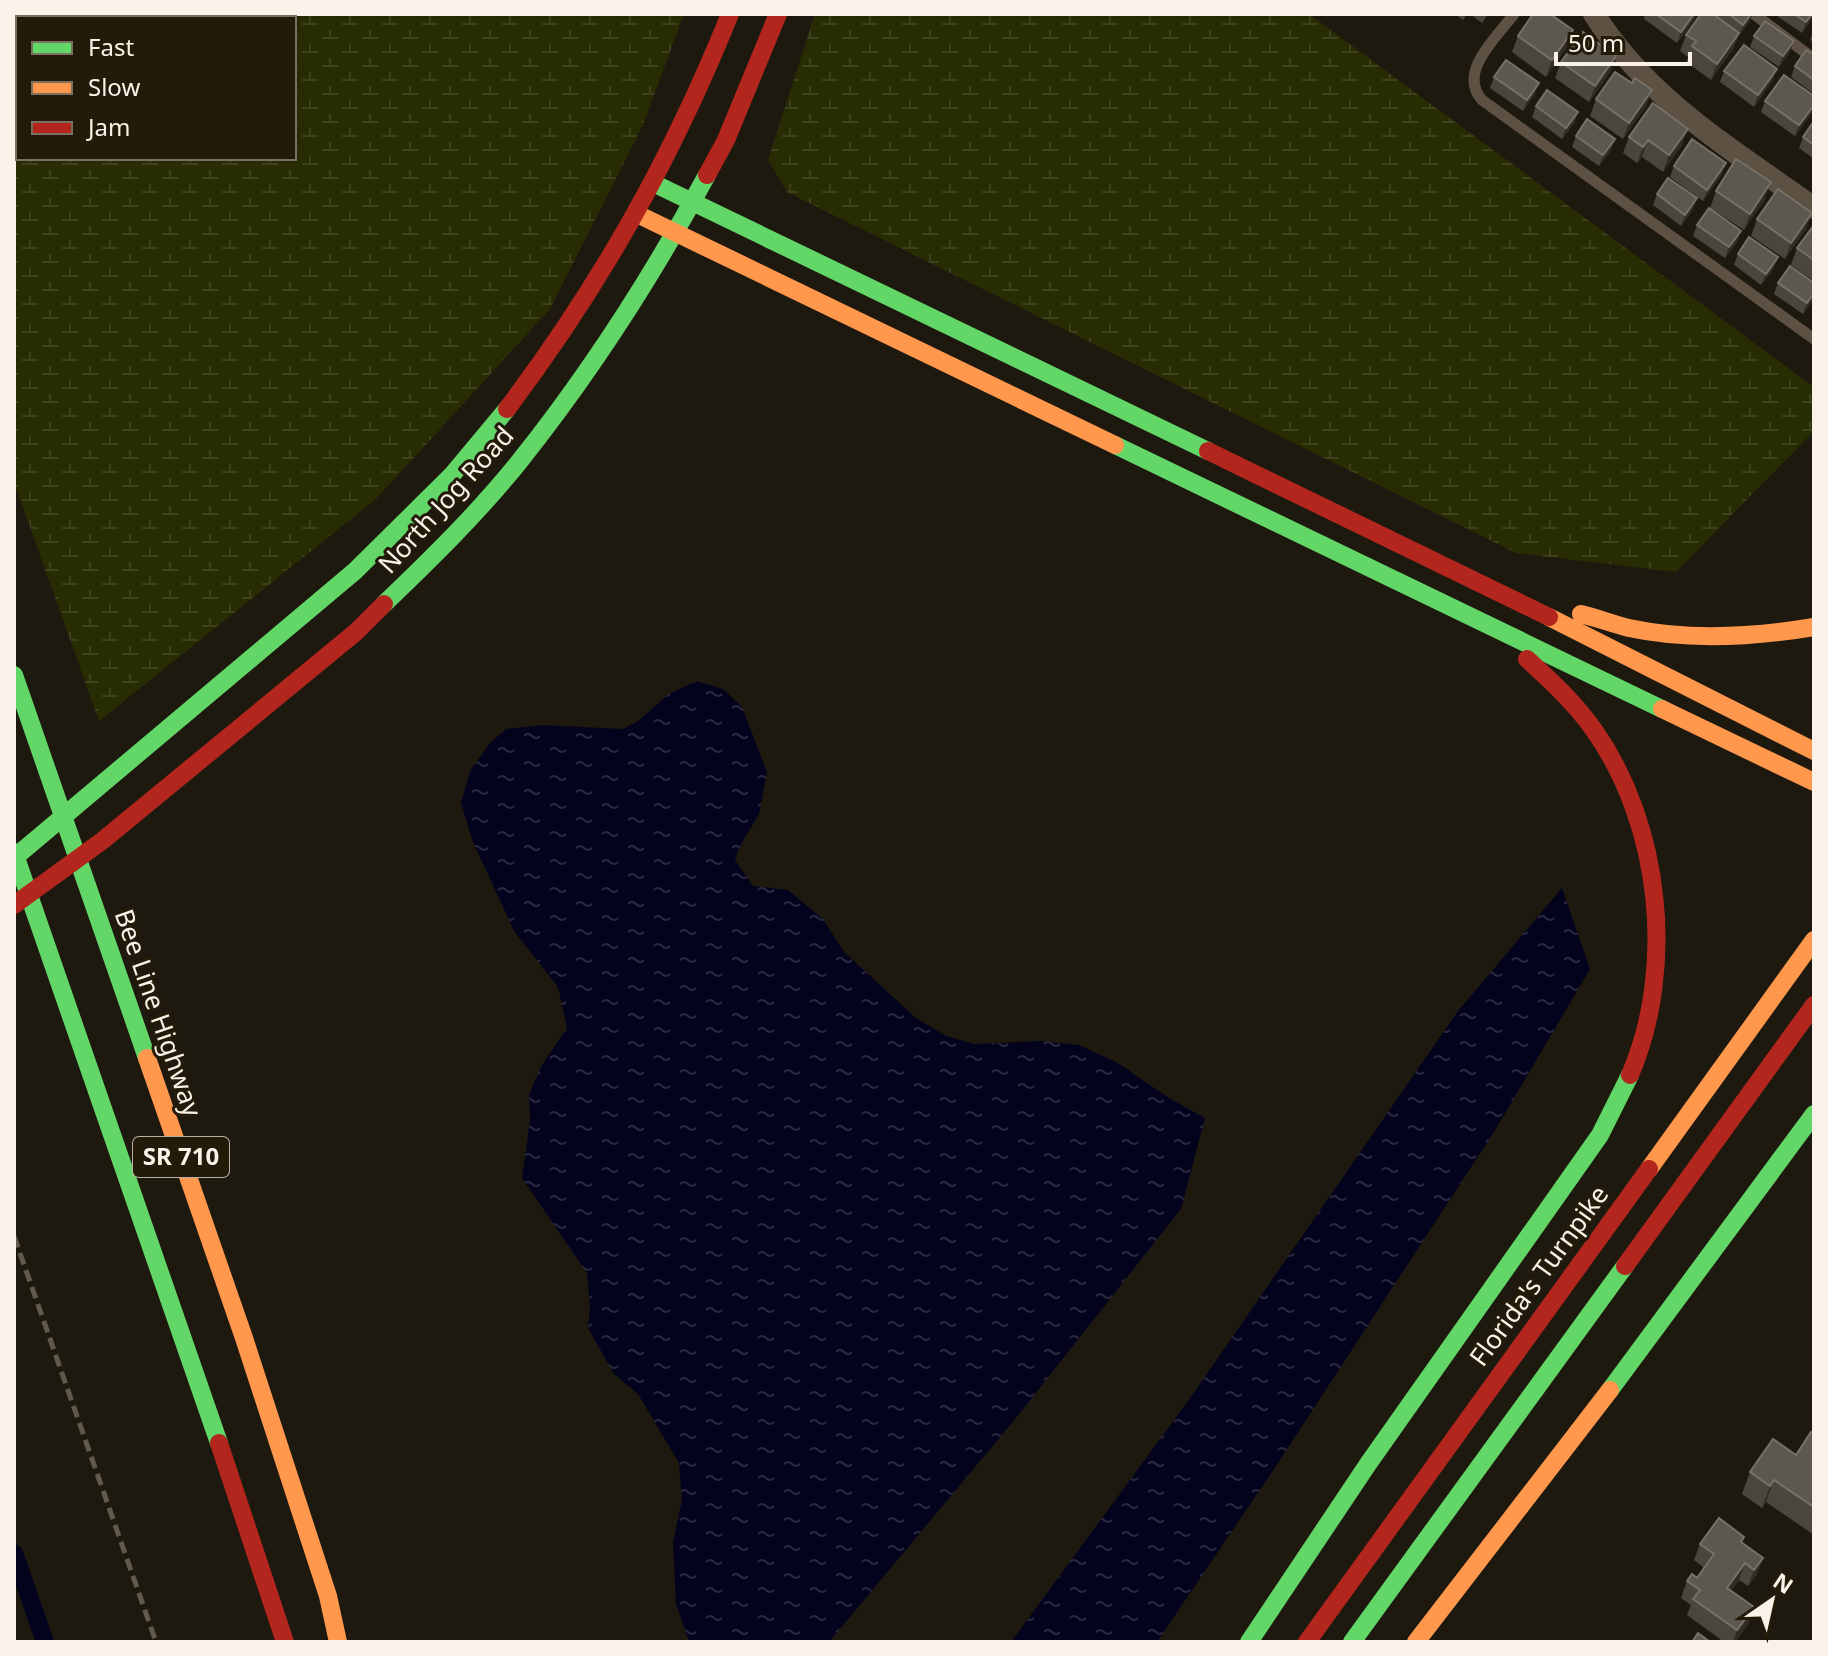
<svg xmlns="http://www.w3.org/2000/svg" width="1828" height="1656" font-family="'Noto Sans',sans-serif">
<defs>
<pattern id="wetland-marsh" width="20" height="14" patternUnits="userSpaceOnUse" patternTransform="scale(2)"><rect width="20" height="14" fill="#282c03"/><path d="M1 5h8M5 5V1M11 12h8M15 12V8" fill="none" stroke="#3d411c"/></pattern>
<pattern id="water-ripples" width="26" height="14" patternUnits="userSpaceOnUse" patternTransform="scale(2)"><rect width="26" height="14" fill="#03031e"/><path d="M2 4q2-2 4 0t4 0M15 11q2-2 4 0t4 0" fill="none" stroke="#29283f"/></pattern>
</defs>
<rect width="100%" height="100%" fill="#1e190f"/>
<path fill="url(#wetland-marsh)" fill-rule="evenodd" d="M14,14H684L643,125L550,309L376,499L99,721L14,482ZM18,18H294V158H18Z
M815,14H1309L1814,387V431L1676,572L1516,553L787,192L768,160Z"/>
<path fill="url(#water-ripples)" d="M696,681L723,689L742,707L767,772L759,814L740,846L735,860L753,886L788,890L823,919L844,952L916,1018L946,1036L975,1044L1039,1041L1079,1045L1118,1063L1169,1098L1205,1118L1181,1209L1016,1418L829,1642H689L676,1604L673,1542L682,1500L679,1463L638,1394L614,1374L588,1328L590,1307L587,1273L522,1178L530,1120L529,1094L542,1065L567,1028L558,987L514,931L473,842L461,803L470,771L490,743L506,729L543,725L623,729L638,721L669,694Z
M1562,888L1590,969L1494,1132L1278,1463L1157,1642H1011L1188,1401L1458,1011Z"/>
<g fill="none" stroke-linecap="round" stroke-linejoin="round">
<path stroke="#03031e" stroke-width="18" d="M14,1553L45,1642"/>
<path stroke="#5c5142" stroke-width="11" d="M1514,14C1497,37 1457,72 1482,100L1814,339
M1754,14L1814,59"/>
<path stroke="#5c5142" stroke-width="22" d="M1594,14C1648,100 1733,150 1814,208"/>
<path stroke="#63d668" stroke-width="18" d="M653,183L1208,451
M1115,445L1662,709
M384,604C431,559 478,513 519,462C590,373 653,275 707,175
M14,675L147,1058
M14,852L219,1443
M14,858L355,571L452,475L507,409
M1610,1390L1814,1114
M1249,1642L1368,1464L1600,1135L1630,1075
M1352,1642L1625,1266"/>
<path stroke="#ff974d" stroke-width="18" d="M637,214L1115,445
M1581,614C1597,618 1613,624 1629,628C1689,641 1754,637 1814,627
M1549,617L1814,751
M1662,709L1814,782
M147,1058L244,1338L328,1596L338,1642
M1649,1169L1814,940
M1416,1642L1610,1390"/>
<path stroke="#b3261e" stroke-width="18" d="M707,175L726,140L778,14
M507,409C601,284 671,160 730,14
M1208,451L1549,617
M1527,659C1551,681 1575,703 1594,730C1661,825 1676,968 1630,1075
M14,905L102,841L356,632L384,604
M1625,1266L1814,1005
M219,1443L285,1642
M1307,1642L1649,1169"/>
<path stroke="#61594c" stroke-width="5" stroke-dasharray="12 6" stroke-linecap="butt" d="M14,1236L156,1642"/>
</g>
<path fill="#4a453d" d="M1455,14H1467L1463,20Z
M1470,14H1488L1482,23Z
M1645,14H1698L1677,43L1644,19Z
M1701,14H1752L1750,21L1739,35L1733,49L1711,80L1686,62L1688,57L1680,51L1686,35Z
M1774,14H1814V16L1802,33Z
M1814,30V43L1810,40Z
M1518,36L1567,47L1546,77L1512,52Z
M1754,36L1790,52L1779,67L1750,47Z
M1814,55V94L1791,77L1795,66Z
M1616,56L1610,72L1589,102L1555,78L1561,62Z
M1724,71L1773,80L1754,107L1720,82Z
M1494,77L1535,94L1523,111L1490,88Z
M1632,83L1652,90L1646,106L1623,139L1590,116L1596,99Z
M1814,96V110L1795,136L1761,112L1765,101Z
M1536,106L1578,112L1574,123L1562,139L1532,117Z
M1814,121V159L1799,148L1803,137Z
M1576,136L1615,139L1611,150L1599,166L1572,147Z
M1629,137L1682,145L1663,172L1642,157L1637,163L1623,153Z
M1674,166L1722,174L1703,201L1670,177Z
M1716,191L1765,199L1744,230L1710,208Z
M1657,194L1697,198L1693,209L1681,226L1653,205Z
M1757,219L1806,229L1785,259L1751,236Z
M1697,225L1737,242L1725,258L1693,236Z
M1814,225V281L1791,265L1797,248Z
M1738,254L1774,268L1761,285L1734,265Z
M1778,283L1814,298L1803,314L1774,294Z
M1814,1434V1535L1766,1502L1762,1508L1742,1494L1750,1472L1796,1455Z
M1744,1537L1742,1543L1757,1574L1748,1586L1739,1580L1731,1591L1754,1607L1748,1624L1735,1642H1724L1687,1615L1691,1605L1681,1598L1687,1581L1697,1578L1704,1568L1694,1560L1700,1544Z"/>
<path fill="#312c23" d="M1694,14H1698L1677,43L1681,32Z
M1751,14H1752L1750,21L1739,36L1743,25Z
M1812,14H1814V16L1802,33L1806,22Z
M1573,30L1567,47L1546,77L1552,60Z
M1739,33L1733,49L1711,80L1717,64Z
M1794,41L1790,52L1779,67L1783,56Z
M1616,56L1610,72L1589,102L1595,86Z
M1777,69L1773,80L1754,107L1758,95Z
M1539,83L1535,94L1523,111L1527,100Z
M1652,90L1646,106L1623,139L1629,123Z
M1814,105V110L1795,136L1799,125Z
M1578,112L1574,123L1562,139L1566,128Z
M1688,129L1682,145L1663,172L1669,155Z
M1615,139L1611,150L1599,166L1603,155Z
M1648,140L1642,157L1637,163L1643,147Z
M1726,163L1722,174L1703,201L1707,190Z
M1771,182L1765,199L1744,230L1750,214Z
M1697,198L1693,209L1681,226L1685,215Z
M1812,213L1806,229L1785,259L1791,243Z
M1741,231L1737,242L1725,258L1729,247Z
M1778,257L1774,268L1761,285L1766,274Z
M1814,293V298L1803,314L1807,303Z
M1774,1480L1766,1502L1762,1508L1770,1486Z
M1763,1558L1757,1574L1748,1586L1754,1570Z
M1745,1563L1739,1580L1721,1605L1727,1588Z
M1754,1607L1748,1624L1735,1642H1733L1737,1630Z"/>
<path fill="#5d584f" stroke="#767067" stroke-width="2" d="M1533,14H1550L1573,30L1552,60L1518,36Z
M1656,14H1694L1681,32Z
M1701,14H1713L1739,33L1717,64L1692,46L1696,41L1686,35Z
M1729,14H1751L1743,25Z
M1794,14H1812L1806,22Z
M1765,21L1794,41L1783,56L1754,36Z
M1583,32L1616,56L1595,86L1561,62Z
M1744,45L1777,69L1758,95L1724,71Z
M1806,50L1814,55V80L1795,66Z
M1506,60L1539,83L1527,100L1494,77Z
M1615,72L1632,83L1635,78L1652,90L1629,123L1596,99Z
M1784,75L1814,96V105L1799,125L1765,101Z
M1547,90L1578,112L1566,128L1536,106Z
M1653,103L1688,129L1669,155L1648,140L1643,147L1629,137Z
M1587,119L1615,139L1603,155L1576,136Z
M1814,121V145L1803,137Z
M1692,139L1726,163L1707,190L1674,166Z
M1736,159L1771,182L1750,214L1716,191Z
M1668,178L1697,198L1685,215L1657,194Z
M1778,189L1812,213L1791,243L1757,219Z
M1709,208L1741,231L1729,247L1697,225Z
M1814,225V260L1797,248Z
M1749,237L1778,257L1766,274L1738,254Z
M1790,266L1814,283V293L1807,303L1778,283Z
M1811,1432L1814,1434V1507L1774,1480L1770,1486L1750,1472L1773,1439L1796,1455Z
M1719,1518L1744,1537L1741,1542L1763,1558L1754,1570L1745,1563L1727,1588L1754,1607L1737,1630L1693,1599L1700,1590L1687,1581L1692,1574L1697,1578L1714,1554L1700,1544Z
M1698,1633L1710,1642H1692Z"/>
<g text-anchor="middle" stroke-width="6" stroke-linejoin="round" paint-order="stroke">
<rect fill="#241a09" stroke="#bab1a5" stroke-width="2" x="133" y="1137" width="96" height="40" rx="6"/>
<g font-size="24" font-weight="bold" fill="#faf2e8">
<text x="181" y="1165">SR 710</text>
</g>
<g font-size="26" fill="#faf2e8" stroke="#241a09">
<text transform="translate(446 500) rotate(-48)" y="9">North Jog Road</text>
<text transform="translate(158 1013) rotate(71)" y="9">Bee Line Highway</text>
<text transform="translate(1539 1276) rotate(-54)" y="9">Florida's Turnpike</text>
</g>
</g>
<rect width="1828" height="1656" fill="none" stroke="#faf2e8" stroke-width="32"/>
<rect x="16" y="16" width="280" height="144" fill="#241a09" stroke="#7a7062" stroke-width="2"/>
<rect x="32" y="42" width="40" height="12" fill="#63d668" stroke="#7a7062" stroke-width="2"/>
<text x="88" y="56" font-size="24" fill="#faf2e8">Fast</text>
<rect x="32" y="82" width="40" height="12" fill="#ff974d" stroke="#7a7062" stroke-width="2"/>
<text x="88" y="96" font-size="24" fill="#faf2e8">Slow</text>
<rect x="32" y="122" width="40" height="12" fill="#b3261e" stroke="#7a7062" stroke-width="2"/>
<text x="88" y="136" font-size="24" fill="#faf2e8">Jam</text>
<g transform="translate(1772 1600) rotate(34)" stroke="#241a09" stroke-width="6" paint-order="stroke">
<path d="M0-6L14 30L0 20L-14 30Z" fill="#faf2e8"/>
<text y="-12" font-size="22" font-weight="bold" text-anchor="middle" fill="#faf2e8">N</text>
</g>
<path d="M1556 52v12h134v-12" fill="none" stroke="#faf2e8" stroke-width="4"/>
<text x="1568" y="52" font-size="24" fill="#faf2e8" stroke="#241a09" stroke-width="6" paint-order="stroke">50 m</text>
</svg>
